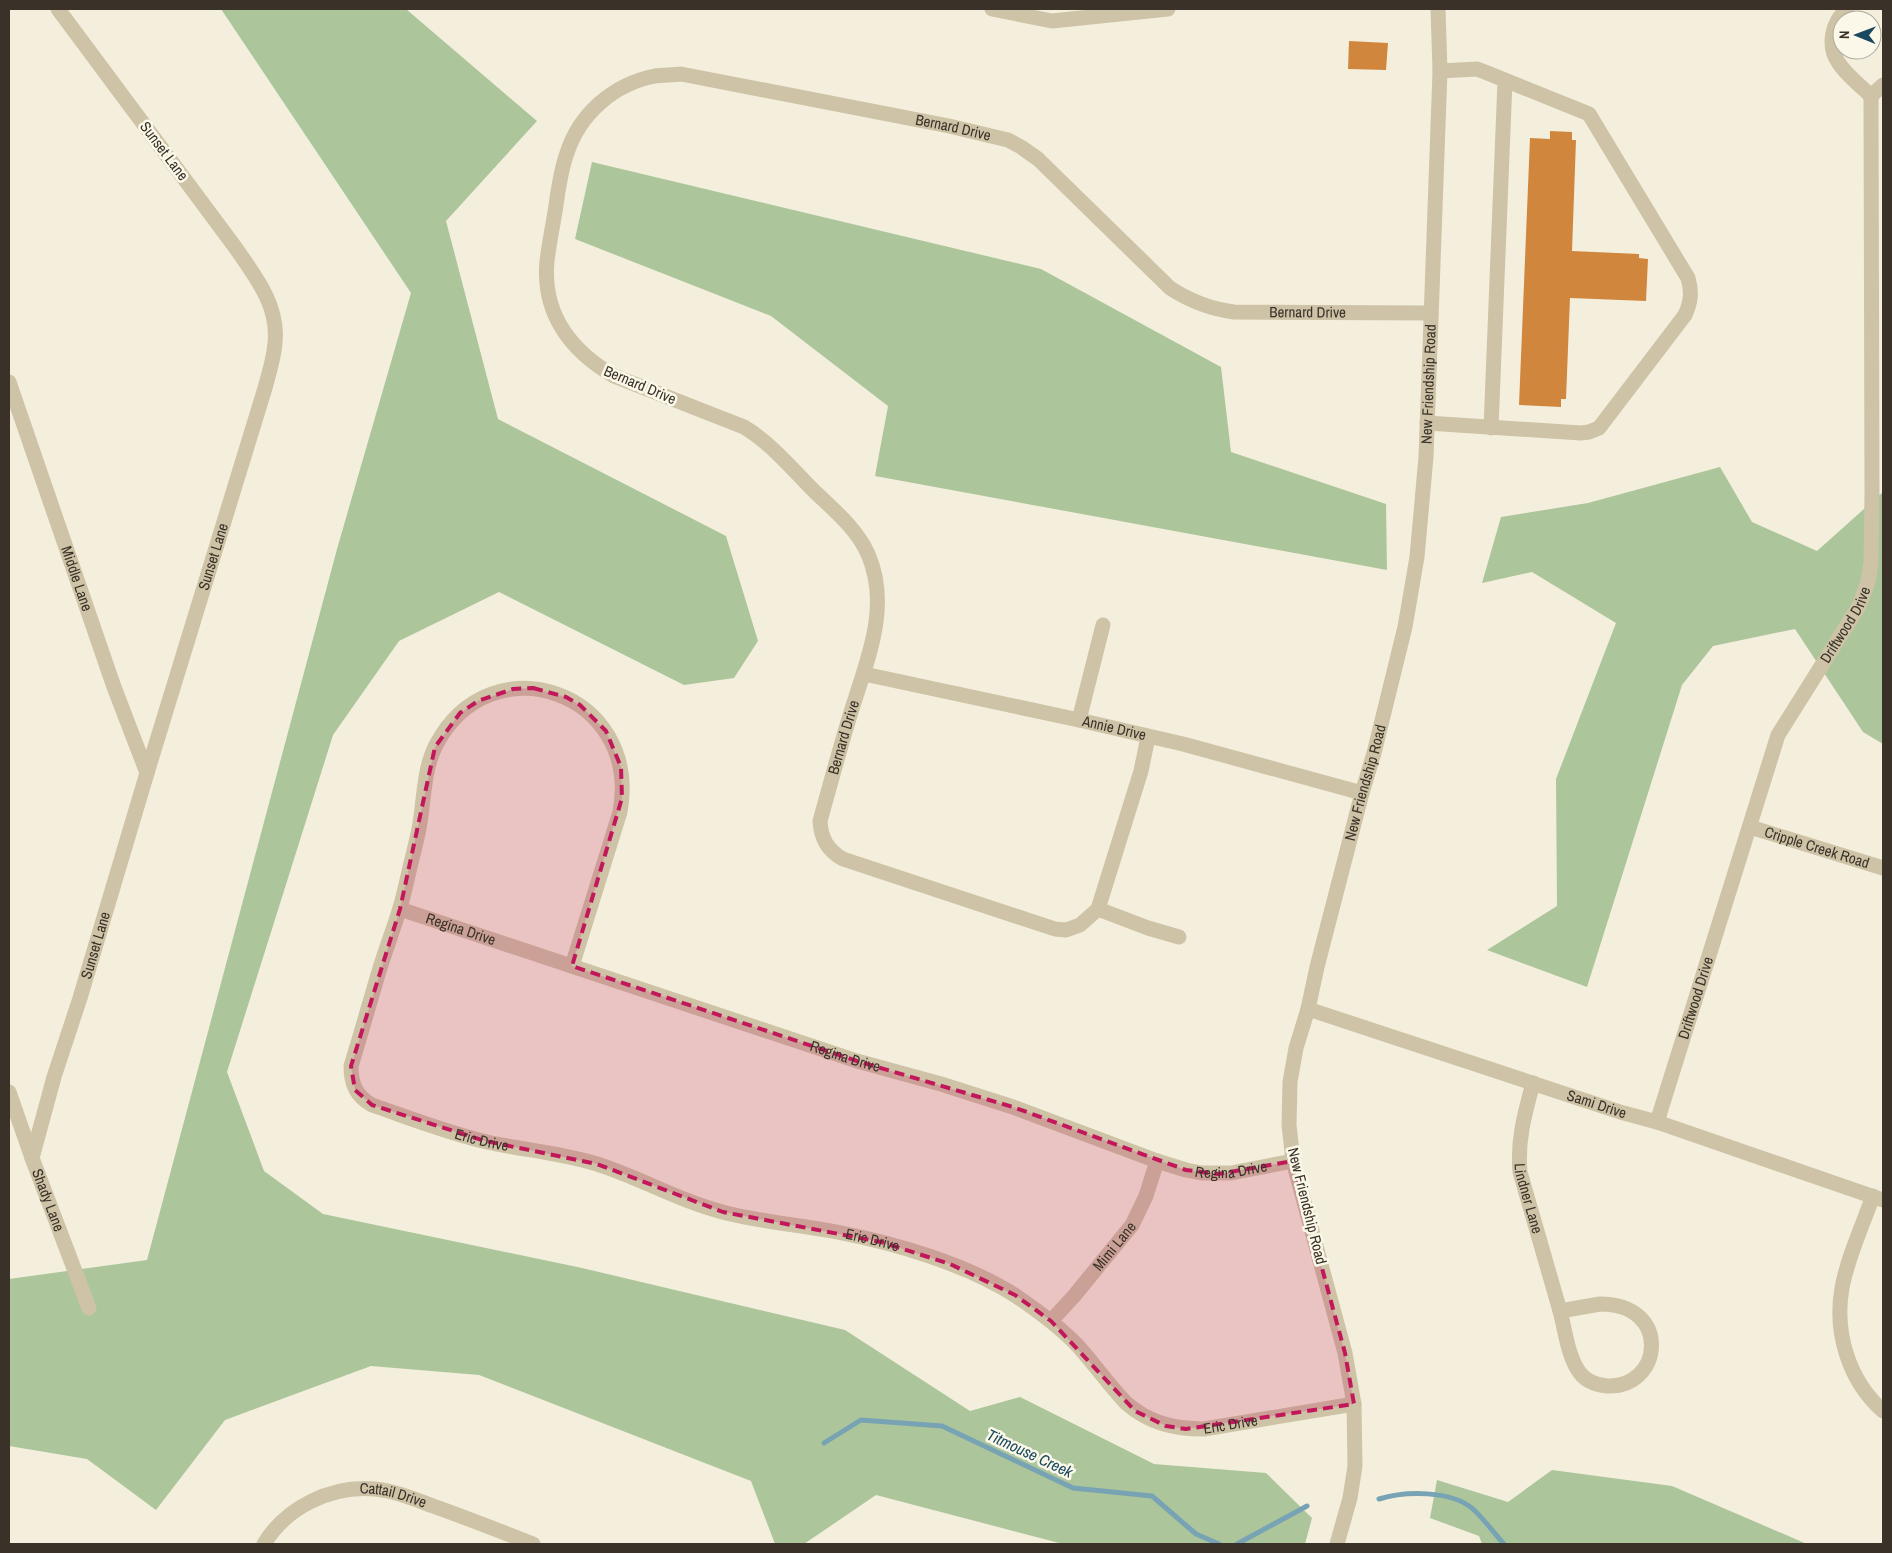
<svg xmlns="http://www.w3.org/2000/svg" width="1892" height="1553" font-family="'Archivo Narrow',sans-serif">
<rect width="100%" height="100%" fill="#f4efdc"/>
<path fill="#acc59b" d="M221,9H406L537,121L446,221L498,419L726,536L758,641L734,678L684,685L499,592L399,641L333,735L227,1072L264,1171L323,1214L582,1268L845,1330L970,1411L1020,1397L1154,1464L1266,1473L1312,1518L1305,1544H1063L876,1495L804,1544H775L751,1481L479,1375L371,1366L225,1420L156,1510L87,1459L9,1446V1279L147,1260L337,549L411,293Z
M592,162L1041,269L1221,367L1231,452L1386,504L1387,570L875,476L888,406L771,316L575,239Z
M1720,467L1752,522L1817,551L1883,492V744L1863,732L1795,629L1713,646L1682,685L1587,987L1487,950L1557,906L1556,779L1616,623L1532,572L1482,583L1501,517L1588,503Z
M1552,1470L1672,1486L1807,1544H1482L1479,1536L1430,1518L1437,1480L1508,1502Z"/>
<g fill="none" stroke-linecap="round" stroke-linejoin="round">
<path stroke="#78a3b4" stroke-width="5" d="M824,1443L861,1420L942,1426L1073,1488L1152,1496L1196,1534L1219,1544
M1379,1499C1405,1491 1451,1490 1473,1509C1484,1519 1494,1533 1504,1544
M1237,1544L1307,1506"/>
</g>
<path fill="#d1863e" d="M1349,41L1388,43L1386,70L1348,69Z
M1550,131L1572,132V140H1576L1572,251L1639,254V258L1648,259L1646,301L1570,298L1566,399H1561V407L1519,405L1530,138L1550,139Z"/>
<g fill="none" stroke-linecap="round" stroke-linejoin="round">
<g stroke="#cec3a7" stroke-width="15">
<path d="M992,9L1052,21L1168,9"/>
<path d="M1847,9C1832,22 1827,45 1838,62C1846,75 1860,85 1871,96L1883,85"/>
<path id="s1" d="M9,382L114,687L147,773"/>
<path d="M1427,423L1581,433L1589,432L1599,428L1685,315C1691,302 1692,292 1688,278L1589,114L1485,72L1477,69L1440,71"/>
<path d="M1491,428L1505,81"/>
<path id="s2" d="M864,674L1079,720L1183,744L1362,793"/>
<path d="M1079,720L1103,625"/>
<path id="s3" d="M1148,737L1141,771L1098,909L1080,925L1066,930L1055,929L843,859C827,850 821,838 820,821C830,785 840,748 851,712C867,660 891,607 868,554C857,529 834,510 814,491C792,469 771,443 744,427L614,376C571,351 542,314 547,261C549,245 552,229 555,212C558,192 560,172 567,153C580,113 614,84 655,76C663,75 672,75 681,74L949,126L1008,140L1021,147L1038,159L1170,288C1190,301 1210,309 1234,312L1431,313"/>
<path id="s4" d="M1750,827L1883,868"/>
<path id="s5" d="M400,909L857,1061L941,1084L1013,1107L1157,1161L1186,1170L1202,1173H1231L1293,1161"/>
<path d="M1098,909L1148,928L1179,937"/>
<path id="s6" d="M572,966L620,812C642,692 491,640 436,745C424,768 424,798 420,823C418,836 414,850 411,863C407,879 404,896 399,911C393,930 386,949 380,968C370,1001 361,1034 351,1066C351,1084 356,1096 372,1105C410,1118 448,1133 487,1142C524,1150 561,1153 597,1164C641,1178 681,1202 726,1213C762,1222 800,1225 837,1232C894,1243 967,1264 1016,1296C1038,1311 1060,1327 1078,1346C1095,1365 1109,1385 1126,1403C1149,1423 1174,1429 1204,1429L1354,1404"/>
<path id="s7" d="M1308,1009L1620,1112L1657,1122L1883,1200"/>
<path id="s8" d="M1533,1083C1525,1113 1517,1140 1520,1172L1560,1311"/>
<path id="s9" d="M9,1092L32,1158L89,1308"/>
<path id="s10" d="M1657,1122L1778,735L1859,606L1868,582L1871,563L1872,493L1871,96"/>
<path id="s11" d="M32,1158L54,1077L80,998L147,773L265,388C269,373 274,358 275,343C279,305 255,276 235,247L58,9"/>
<path d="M1873,1196C1863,1224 1847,1259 1842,1288C1834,1333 1849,1381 1883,1411"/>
<path d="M1600,1304C1673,1304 1662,1389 1607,1386C1597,1385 1586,1381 1580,1373C1568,1358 1565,1329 1560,1311Z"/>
<path id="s12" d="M1051,1321L1074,1296L1132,1225L1146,1196L1157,1161"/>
<path id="s13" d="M264,1544C286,1507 332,1485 375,1489C395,1491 414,1499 433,1506C467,1518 500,1531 533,1544"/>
<path id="s14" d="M1337,1544L1350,1498L1355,1466L1354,1404L1345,1353L1293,1161L1289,1125L1290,1082L1296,1048L1308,1009L1317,967L1362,793L1374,753L1405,627L1417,557L1426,457L1440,71L1438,9"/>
</g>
</g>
<path fill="#c2185b" fill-opacity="0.2" stroke="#c2185b" stroke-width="4" stroke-dasharray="10 6" stroke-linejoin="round" d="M533,688L566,697L580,705L606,731L621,767L622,798L572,966L857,1061L1013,1107L1186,1170L1218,1174L1293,1161L1345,1353L1354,1404L1186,1429L1166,1426L1135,1411L1051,1321L1015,1295L950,1264L881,1242L723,1212L597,1164L485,1141L372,1105L355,1090L351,1066L400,909L435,747L460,713L478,701L513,689Z"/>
<g text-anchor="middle" stroke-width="5" stroke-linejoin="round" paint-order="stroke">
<g font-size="15" fill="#3a3228" stroke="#fbf8e9">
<text dy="5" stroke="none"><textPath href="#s3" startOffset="1771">Bernard Drive</textPath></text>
<text transform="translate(164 151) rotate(53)" y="5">Sunset Lane</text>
<text dy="5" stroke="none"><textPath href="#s3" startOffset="2190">Bernard Drive</textPath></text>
<text dy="5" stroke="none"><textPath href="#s14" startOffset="1186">New Friendship Road</textPath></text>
<text transform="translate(640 385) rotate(23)" y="5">Bernard Drive</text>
<text dy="5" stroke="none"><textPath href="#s11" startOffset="628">Sunset Lane</textPath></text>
<text dy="5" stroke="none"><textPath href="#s1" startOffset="208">Middle Lane</textPath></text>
<text dy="5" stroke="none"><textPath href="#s10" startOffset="535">Driftwood Drive</textPath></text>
<text dy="5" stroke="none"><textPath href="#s2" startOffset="256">Annie Drive</textPath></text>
<text dy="5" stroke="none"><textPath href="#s3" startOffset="586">Bernard Drive</textPath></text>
<text dy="5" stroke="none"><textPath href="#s14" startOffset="781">New Friendship Road</textPath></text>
<text dy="5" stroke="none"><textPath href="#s4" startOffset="70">Cripple Creek Road</textPath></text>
<text dy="5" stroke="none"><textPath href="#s5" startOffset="64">Regina Drive</textPath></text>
<text dy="5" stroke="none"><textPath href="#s11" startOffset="222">Sunset Lane</textPath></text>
<text dy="5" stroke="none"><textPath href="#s10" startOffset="130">Driftwood Drive</textPath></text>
<text dy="5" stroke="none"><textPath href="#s5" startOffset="469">Regina Drive</textPath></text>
<text dy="5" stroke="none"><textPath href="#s7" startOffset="304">Sami Drive</textPath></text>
<text dy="5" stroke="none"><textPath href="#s6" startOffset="946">Eric Drive</textPath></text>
<text dy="5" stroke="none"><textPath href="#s5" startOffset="874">Regina Drive</textPath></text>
<text dy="5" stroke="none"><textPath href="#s8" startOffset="118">Lindner Lane</textPath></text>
<text dy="5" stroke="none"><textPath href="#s9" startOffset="115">Shady Lane</textPath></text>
<text transform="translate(1307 1206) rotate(76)" y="5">New Friendship Road</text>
<text dy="5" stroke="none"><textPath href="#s6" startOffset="1351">Eric Drive</textPath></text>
<text dy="5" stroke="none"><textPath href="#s12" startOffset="98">Mimi Lane</textPath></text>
<text dy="5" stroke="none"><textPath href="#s6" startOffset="1771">Eric Drive</textPath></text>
<text dy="5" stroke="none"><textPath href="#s13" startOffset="149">Cattail Drive</textPath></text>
</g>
<g font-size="16" font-style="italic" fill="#19495f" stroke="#fbf8e9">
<text transform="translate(1030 1453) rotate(25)" y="6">Titmouse Creek</text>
</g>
</g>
<rect width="1892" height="1553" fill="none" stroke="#3a3228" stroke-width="20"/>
<g transform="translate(1857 35) rotate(271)"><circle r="24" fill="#fbf8e9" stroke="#aea99c"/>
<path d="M0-4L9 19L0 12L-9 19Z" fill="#19495f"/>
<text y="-8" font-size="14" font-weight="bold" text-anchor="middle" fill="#3a3228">N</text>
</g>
</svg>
